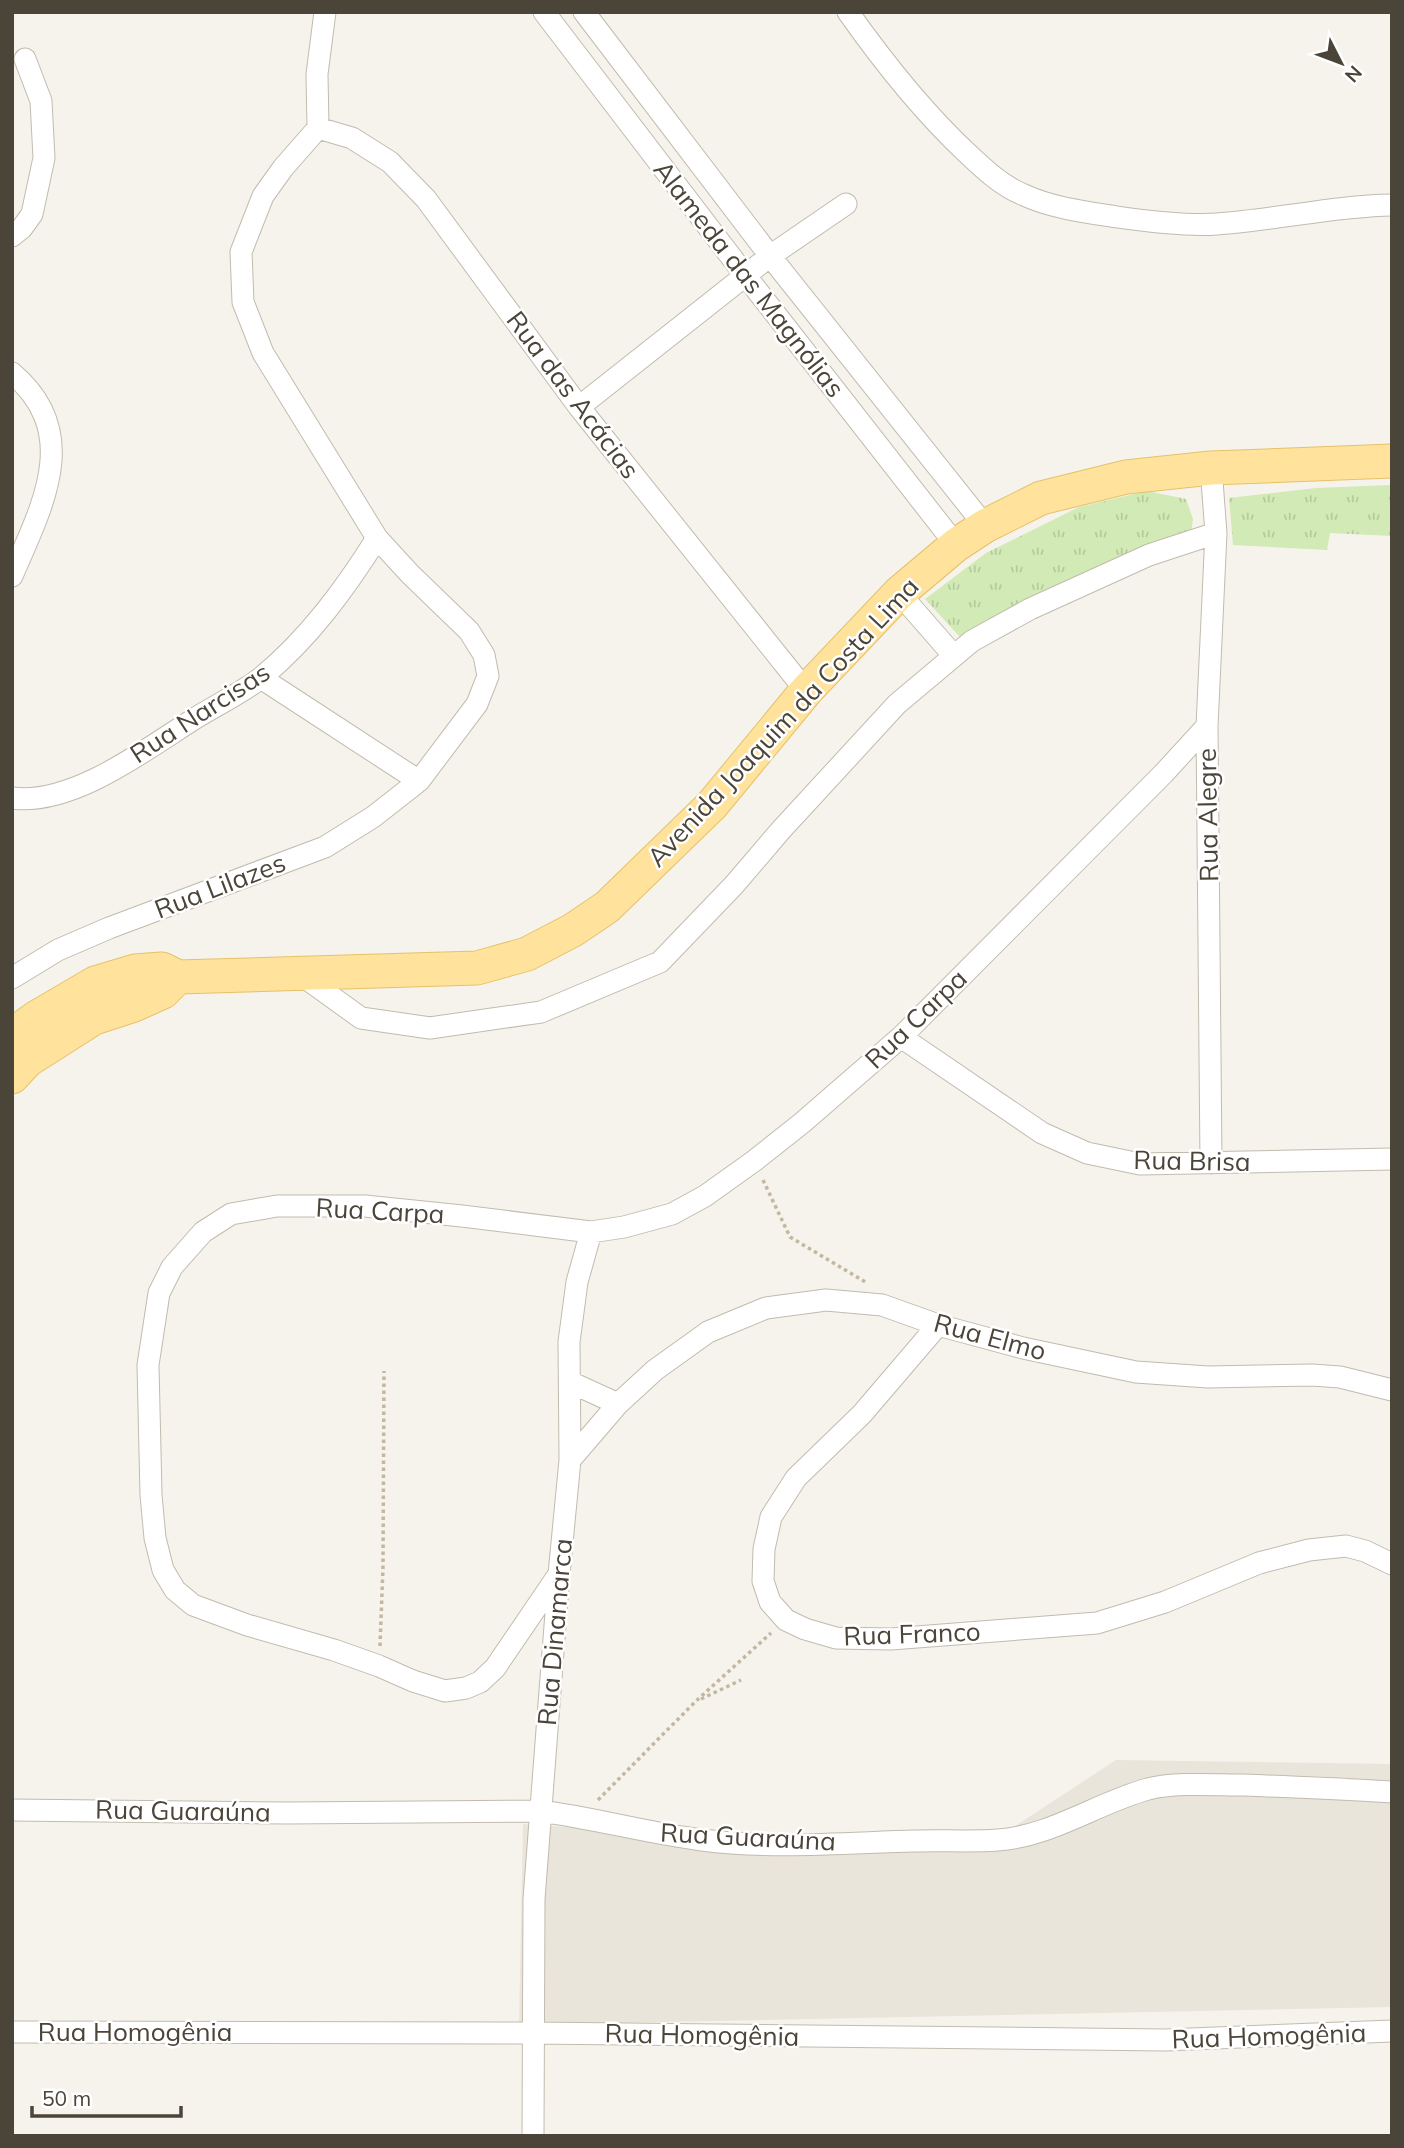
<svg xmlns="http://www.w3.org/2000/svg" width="1404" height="2148" font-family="Mulish,sans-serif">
<defs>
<pattern id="grass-tufts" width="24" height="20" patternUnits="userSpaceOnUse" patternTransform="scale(1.75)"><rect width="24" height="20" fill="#d2eab5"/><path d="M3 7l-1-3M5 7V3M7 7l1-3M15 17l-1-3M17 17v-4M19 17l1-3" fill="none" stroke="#b6ca9c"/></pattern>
</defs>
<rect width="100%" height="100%" fill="#f6f3ec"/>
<path fill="#eae5da" d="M1116,1760L1392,1764V2007L519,2025L523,1824L898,1849L991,1842Z"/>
<path fill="url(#grass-tufts)" d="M1391,485L1392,536L1330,533L1327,550L1233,545L1229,498L1316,488Z
M1147,491L1186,499L1193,519L1191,534L960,637L925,599L986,553L1079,507Z"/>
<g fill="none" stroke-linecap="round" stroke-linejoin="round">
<defs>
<path id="minor" d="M544,12L745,275L956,545
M584,12L770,256L985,526
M848,12C884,63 923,112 968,154C985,170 1002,186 1024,195C1052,208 1086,212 1117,217C1145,221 1189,226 1217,224C1276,220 1333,206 1392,205
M318,128L352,138L390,162L426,199L579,407L806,691
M318,128L317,74L325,12
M12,236L22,228L32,214L44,158L41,101L25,59
M12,373C83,433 42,506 12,576
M579,407L770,256L846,204
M899,593L954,656
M261,678L419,781
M12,798C72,806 145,750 194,719C216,705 242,693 262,677C309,638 345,589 377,538
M300,974L361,1018L430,1028L541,1012L660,962L734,885L781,830L897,704L972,641L1030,609L1149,555L1216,533
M12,978L58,950L109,928L325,847L373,817L419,781L477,704L488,676L484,655L469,631L410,574L377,538L263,353L243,302L241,252L263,196L283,168L318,128
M901,1037L1042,1133L1087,1153L1140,1164L1392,1159
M1211,1163L1207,726L1216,533L1211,468
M938,1325L862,1414L796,1478L771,1517L764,1549L763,1581L770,1602L786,1620L805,1629L836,1638L891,1639L1097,1623L1165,1602L1259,1563L1309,1550L1346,1546L1365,1551L1392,1564
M570,1382L618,1404
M570,1460L618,1404L655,1370L708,1332L766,1308L826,1300L882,1305L938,1325L1023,1348L1136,1372L1208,1377L1312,1375L1340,1377L1392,1390
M559,1574L495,1668L480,1682L466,1688L445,1691L413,1681L379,1666L334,1650L247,1625L193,1605L175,1590L163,1570L155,1538L151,1495L148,1365L159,1293L172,1267L203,1232L231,1214L277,1206H365L462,1216L591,1232L624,1227L672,1214L705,1196L754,1161L802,1123L901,1037L1164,773L1207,726
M12,1810L288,1813L540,1811C594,1818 647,1833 702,1840C772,1849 843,1843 914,1841C942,1840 970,1842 998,1840C1052,1836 1097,1803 1148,1789C1176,1782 1215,1785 1243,1785C1293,1787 1342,1789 1392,1792
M12,2032L533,2033L1165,2040L1392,2031
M533,2136L534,1899L559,1574L570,1460L569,1342L577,1282L591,1232"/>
<path id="primary" d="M12,1035L37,1017L95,983L135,971L162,969L178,977L477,968L527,954L573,930L607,907L712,805L806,691L899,593L956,545L985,526L1041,498L1126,477L1211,468L1392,461
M12,1077L28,1060L94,1018L134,1005L163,992L178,977"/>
</defs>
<use href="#minor" stroke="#c2bbae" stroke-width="23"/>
<use href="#primary" stroke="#e6c16a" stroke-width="35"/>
<path stroke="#c4b79f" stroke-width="3.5" stroke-dasharray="3.5 3.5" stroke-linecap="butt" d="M763,1180L790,1237L867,1283
M380,1646L383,1567L384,1371
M701,1699L741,1680
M598,1800L696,1701L771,1633"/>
<use href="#minor" stroke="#fff" stroke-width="21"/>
<use href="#primary" stroke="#ffe39c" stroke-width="33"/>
</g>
<g text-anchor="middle" stroke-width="5" stroke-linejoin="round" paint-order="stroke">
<g font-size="26" fill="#4b4439" stroke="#fff">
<text transform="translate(749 279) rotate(52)" y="9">Alameda das Magnólias</text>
<text transform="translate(573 395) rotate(53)" y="9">Rua das Acácias</text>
<text transform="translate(200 713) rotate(-33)" y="9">Rua Narcisas</text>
<text transform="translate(783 722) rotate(-47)" y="9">Avenida Joaquim da Costa Lima</text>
<text transform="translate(1208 815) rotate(-91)" y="9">Rua Alegre</text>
<text transform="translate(220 886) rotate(-21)" y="9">Rua Lilazes</text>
<text transform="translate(916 1019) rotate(-44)" y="9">Rua Carpa</text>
<text transform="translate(1192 1161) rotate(1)" y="9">Rua Brisa</text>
<text transform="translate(380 1211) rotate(3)" y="9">Rua Carpa</text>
<text transform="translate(990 1337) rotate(15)" y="9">Rua Elmo</text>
<text transform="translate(555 1632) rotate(-85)" y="9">Rua Dinamarca</text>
<text transform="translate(912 1634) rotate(-2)" y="9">Rua Franco</text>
<text transform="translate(183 1811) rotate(1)" y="9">Rua Guaraúna</text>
<text transform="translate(748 1837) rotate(3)" y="9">Rua Guaraúna</text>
<text x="135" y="2041">Rua Homogênia</text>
<text transform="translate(702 2035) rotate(1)" y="9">Rua Homogênia</text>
<text transform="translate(1269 2036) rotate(-2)" y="9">Rua Homogênia</text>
</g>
</g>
<rect width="1404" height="2148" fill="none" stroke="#4b4439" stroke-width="28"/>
<g transform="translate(1341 63) rotate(132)" stroke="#ffffff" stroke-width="5" paint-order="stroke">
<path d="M0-5L12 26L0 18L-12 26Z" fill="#4b4439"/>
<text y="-10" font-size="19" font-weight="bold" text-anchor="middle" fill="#4b4439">N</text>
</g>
<path d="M32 2106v10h149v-10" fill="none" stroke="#4b4439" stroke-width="3.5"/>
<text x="42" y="2106" font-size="21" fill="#4b4439" stroke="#ffffff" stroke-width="5" paint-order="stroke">50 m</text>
</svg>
